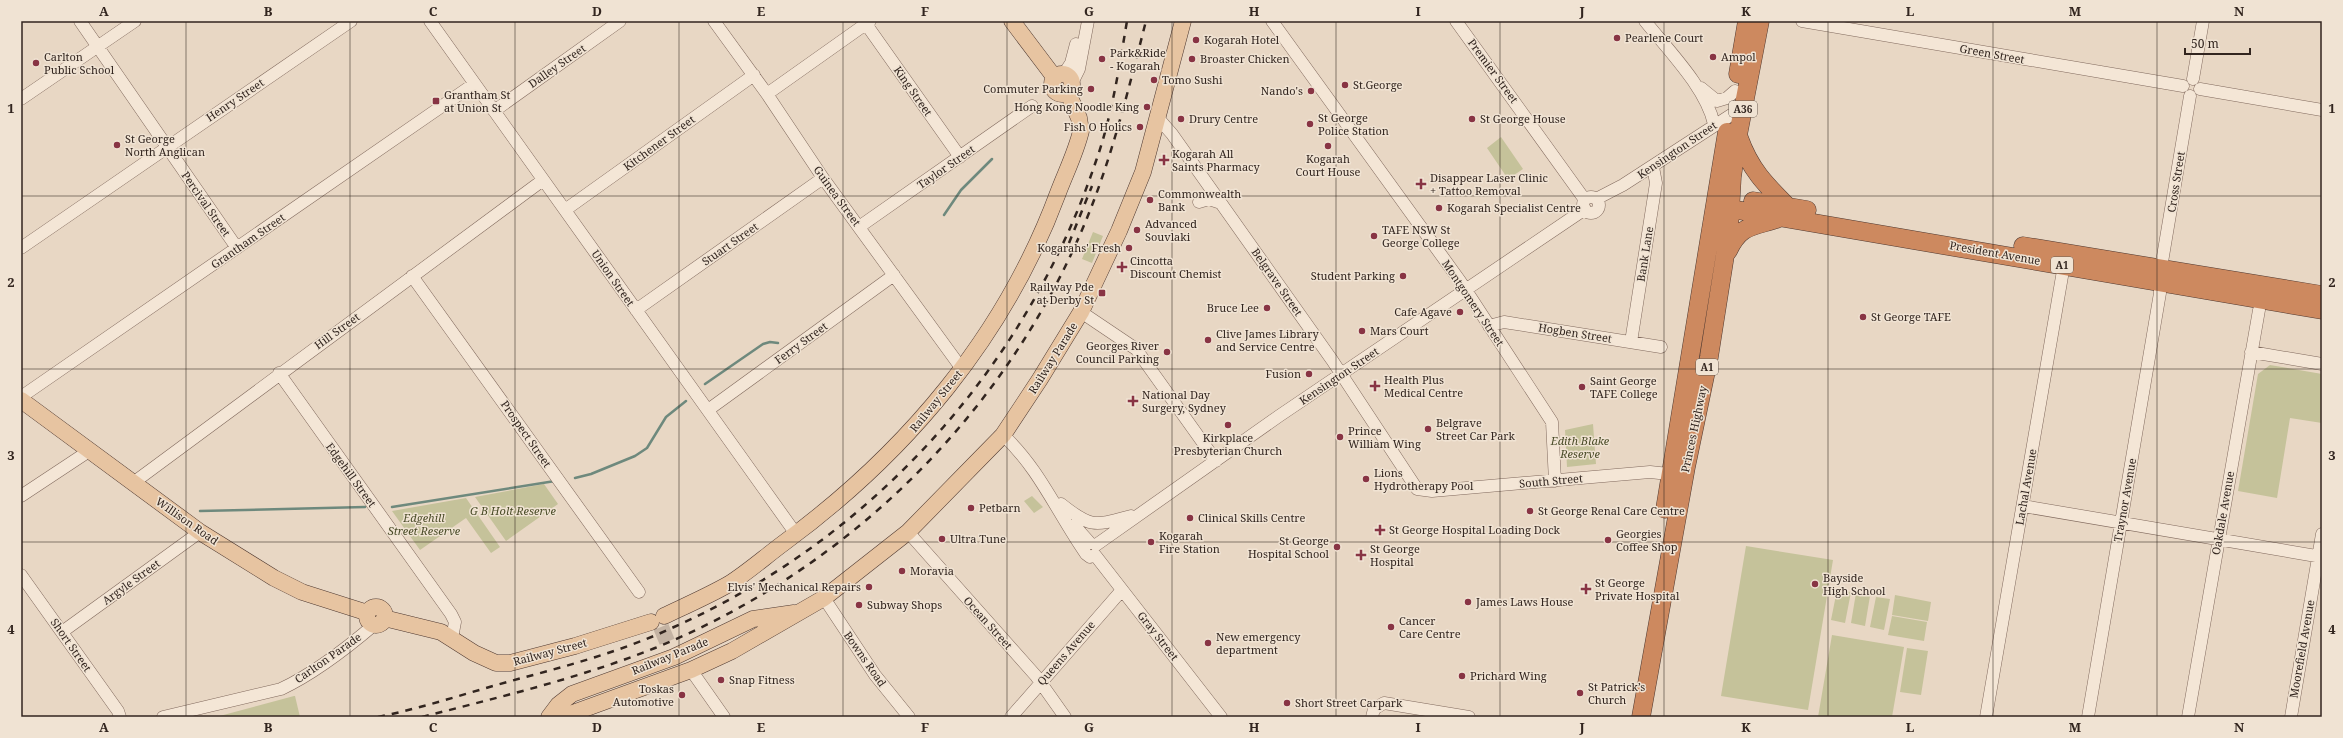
<svg xmlns="http://www.w3.org/2000/svg" width="2343" height="738" font-family="'Noto Serif',serif">
<rect width="100%" height="100%" fill="#e8d7c4"/>
<path fill="#c5c29a" d="M1501,137L1523,169L1508,179L1487,148Z
M1093,232L1103,236L1092,263L1082,259Z
M2270,365L2322,374V423L2290,418L2277,498L2238,491L2258,374Z
M1593,424L1596,464L1567,467L1565,430Z
M544,484L558,504L506,541L475,497Z
M1032,496L1043,507L1034,513L1024,501Z
M466,498L500,547L491,553L466,518L420,550L392,511Z
M1746,546L1833,560L1808,710L1721,696Z
M1837,590L1851,592L1845,623L1831,620Z
M1856,593L1870,596L1865,626L1851,623Z
M1895,595L1931,602L1928,621L1892,615Z
M1876,597L1890,599L1884,630L1870,627Z
M1892,616L1927,622L1924,641L1888,635Z
M1832,635L1904,647L1892,717H1818Z
M1907,648L1928,651L1921,695L1900,692Z
M295,696L300,717H216L294,696Z"/>
<g fill="none" stroke-linecap="round" stroke-linejoin="round">
<path stroke="#6e897d" stroke-width="2.5" d="M944,215L961,190L992,159
M705,384L763,344L770,342L778,343
M575,478L591,474L635,456L647,448L666,417L686,401
M392,507L555,481
M200,511L365,507"/>
<path stroke="#c4b3a3" stroke-width="16" stroke-dasharray="16 8" stroke-linecap="butt" d="M661,627L671,651"/>
<defs>
<path id="minor" d="M80,21L237,248
M430,21L796,534
M714,21L767,94L823,178L962,369
M1272,21L1460,281L1552,422L1555,481
M1456,21L1585,200
M1645,21C1668,50 1706,88 1714,124
M1802,21L2183,86
M866,24L960,157
M1064,74L1071,63L1076,44
M2193,79L2203,21
M1072,83L1079,69L1088,21
M1701,88L1717,101L1727,98L1735,91
M2200,89L2322,110
M767,94L870,21
M21,99L135,21
M494,111L620,21
M1158,118L1172,134L1332,360L1417,489L1432,491L1650,472L1678,475
M1583 205a8 8 0 1 1 16 0a8 8 0 1 1-16 0Z
M1596,199L1623,185L1731,115
M1199,202L1209,199L1221,203
M565,210L754,75
M859,227L1032,106
M21,248L351,21
M2161,268L2190,96
M412,276L639,592
M636,310L823,178
M1081,312L1136,349L1216,461
M1489,326L1504,322L1661,347
M1631,342L1656,183L1653,167
M2251,352L2322,364
M279,373L451,614L455,622L452,638
M21,397L474,84
M708,410L894,275
M1003,435C1039,468 1058,514 1086,554L1090,557L1095,555
M133,483L543,180
M21,496L89,451
M1061,504C1091,528 1094,526 1131,516
M2023,506L2322,557
M1074,525L1090,543
M908,532L1036,676L1065,717
M1096,545L1279,416L1585,209
M1095,555L1221,717
M21,575L118,711L120,717
M824,598L875,675L909,717
M62,632L200,532
M691,670L724,717
M163,717L281,689C315,673 347,648 375,624
M1011,717L1122,590
M1372,717L1374,709L1384,703L1469,717
M1986,717L2065,259
M2088,717L2160,293V282
M2188,717L2259,310
M2291,717L2322,534"/>
<path id="major" d="M1012,21L1055,78
M1052 84a10 10 0 1 1 20 0a10 10 0 1 1-20 0Z
M21,400L200,532L274,578L302,592L368,613
M367 616a9 9 0 1 1 18 0a9 9 0 1 1-18 0Z
M664,616C685,606 708,596 729,584C748,572 766,556 785,542C907,452 1005,336 1058,193C1066,172 1076,152 1081,131L1079,118L1068,93
M384,618L441,632L474,653L496,663H510L575,646L651,622
M549,717L558,705L572,694L674,657L753,619L794,613
M562,717L691,670L732,651L824,598L908,532L1003,435L1040,379L1081,312L1119,231L1143,172L1183,21"/>
<path id="highway" d="M1738,74L1747,21
M1739,138C1750,169 1765,184 1788,207
M1753,201L1807,210
M1720,207L2322,310
M2023,246L2322,295
M1728,251C1740,225 1752,227 1777,219
M1665,509L1727,132
M1641,717L1686,467L1709,357L1729,230L1732,177L1738,135L1760,21"/>
</defs>
<use href="#minor" stroke="#80695d" stroke-width="13"/>
<use href="#major" stroke="#4f3931" stroke-width="17"/>
<use href="#highway" stroke="#4f3931" stroke-width="19"/>
<use href="#minor" stroke="#f4e6d6" stroke-width="12"/>
<use href="#major" stroke="#e7c4a1" stroke-width="16"/>
<use href="#highway" stroke="#cd895f" stroke-width="18"/>
<path stroke="#32251f" stroke-width="2.5" stroke-dasharray="7 7" stroke-linecap="butt" d="M1069,243L1092,186
M378,717C422,708 464,694 507,682C563,667 621,652 674,627C873,538 1027,367 1096,161C1112,116 1119,68 1127,21
M422,717C500,697 580,678 655,648C849,569 1008,412 1087,218C1113,154 1129,87 1146,21"/>
</g>
<path fill="none" stroke="#32251f" stroke-width="1" stroke-opacity="0.55" d="M186,21V717M350,21V717M515,21V717M679,21V717M843,21V717M1007,21V717M1172,21V717M1336,21V717M1500,21V717M1664,21V717M1828,21V717M1993,21V717M2157,21V717M21,196H2322M21,369H2322M21,542H2322"/>
<g fill="#883444" stroke="#f0e3d3" stroke-width="1.5">
<circle cx="1617" cy="38" r="4"/>
<circle cx="1196" cy="40" r="4"/>
<circle cx="1713" cy="57" r="4"/>
<circle cx="1102" cy="59" r="4"/>
<circle cx="1192" cy="59" r="4"/>
<circle cx="36" cy="63" r="4"/>
<circle cx="1154" cy="80" r="4"/>
<circle cx="1345" cy="85" r="4"/>
<circle cx="1091" cy="89" r="4"/>
<circle cx="1311" cy="91" r="4"/>
<rect x="432" y="97" width="8" height="8" rx="2"/>
<circle cx="1147" cy="107" r="4"/>
<circle cx="1181" cy="119" r="4"/>
<circle cx="1472" cy="119" r="4"/>
<circle cx="1310" cy="124" r="4"/>
<circle cx="1140" cy="127" r="4"/>
<circle cx="117" cy="145" r="4"/>
<circle cx="1328" cy="146" r="4"/>
<path d="M1162 154h4v4h4v4h-4v4h-4v-4h-4v-4h4z"/>
<path d="M1419 178h4v4h4v4h-4v4h-4v-4h-4v-4h4z"/>
<circle cx="1150" cy="200" r="4"/>
<circle cx="1439" cy="208" r="4"/>
<circle cx="1137" cy="230" r="4"/>
<circle cx="1374" cy="236" r="4"/>
<circle cx="1129" cy="248" r="4"/>
<path d="M1120 261h4v4h4v4h-4v4h-4v-4h-4v-4h4z"/>
<circle cx="1403" cy="276" r="4"/>
<rect x="1098" y="289" width="8" height="8" rx="2"/>
<circle cx="1267" cy="308" r="4"/>
<circle cx="1460" cy="312" r="4"/>
<circle cx="1863" cy="317" r="4"/>
<circle cx="1362" cy="331" r="4"/>
<circle cx="1208" cy="340" r="4"/>
<circle cx="1167" cy="352" r="4"/>
<circle cx="1309" cy="374" r="4"/>
<path d="M1373 380h4v4h4v4h-4v4h-4v-4h-4v-4h4z"/>
<circle cx="1582" cy="387" r="4"/>
<path d="M1131 395h4v4h4v4h-4v4h-4v-4h-4v-4h4z"/>
<circle cx="1228" cy="425" r="4"/>
<circle cx="1428" cy="429" r="4"/>
<circle cx="1340" cy="437" r="4"/>
<circle cx="1366" cy="479" r="4"/>
<circle cx="971" cy="508" r="4"/>
<circle cx="1530" cy="511" r="4"/>
<circle cx="1190" cy="518" r="4"/>
<path d="M1378 524h4v4h4v4h-4v4h-4v-4h-4v-4h4z"/>
<circle cx="942" cy="539" r="4"/>
<circle cx="1608" cy="540" r="4"/>
<circle cx="1151" cy="542" r="4"/>
<circle cx="1337" cy="547" r="4"/>
<path d="M1359 549h4v4h4v4h-4v4h-4v-4h-4v-4h4z"/>
<circle cx="902" cy="571" r="4"/>
<circle cx="1815" cy="584" r="4"/>
<circle cx="869" cy="587" r="4"/>
<path d="M1584 583h4v4h4v4h-4v4h-4v-4h-4v-4h4z"/>
<circle cx="1468" cy="602" r="4"/>
<circle cx="859" cy="605" r="4"/>
<circle cx="1391" cy="627" r="4"/>
<circle cx="1208" cy="643" r="4"/>
<circle cx="1462" cy="676" r="4"/>
<circle cx="721" cy="680" r="4"/>
<circle cx="1580" cy="693" r="4"/>
<circle cx="682" cy="695" r="4"/>
<circle cx="1287" cy="703" r="4"/>
</g>
<g text-anchor="middle" stroke-width="3" stroke-linejoin="round" paint-order="stroke">
<g fill="#f0e3d3" stroke="#6b5e55" stroke-width="1">
<rect x="1729" y="101" width="28" height="16" rx="3"/>
<rect x="2051" y="257" width="22" height="16" rx="3"/>
<rect x="1696" y="359" width="22" height="16" rx="3"/>
</g>
<g font-size="10" font-weight="bold" fill="#32251f">
<text x="1743" y="113">A36</text>
<text x="2062" y="269">A1</text>
<text x="1707" y="371">A1</text>
</g>
<g font-size="11" fill="#32251f" stroke="#f0e3d3" text-anchor="start">
<text x="1625" y="42">Pearlene Court</text>
<text x="1204" y="44">Kogarah Hotel</text>
<text x="1110" y="57">Park&amp;Ride<tspan x="1110" dy="13">- Kogarah</tspan></text>
<text x="44" y="61">Carlton<tspan x="44" dy="13">Public School</tspan></text>
<text x="1721" y="61">Ampol</text>
<text x="1200" y="63">Broaster Chicken</text>
<text x="1162" y="84">Tomo Sushi</text>
<text x="1353" y="89">St.George</text>
<text x="1083" y="93" text-anchor="end">Commuter Parking</text>
<text x="1303" y="95" text-anchor="end">Nando's</text>
<text x="444" y="99">Grantham St<tspan x="444" dy="13">at Union St</tspan></text>
<text x="1139" y="111" text-anchor="end">Hong Kong Noodle King</text>
<text x="1318" y="122">St George<tspan x="1318" dy="13">Police Station</tspan></text>
<text x="1189" y="123">Drury Centre</text>
<text x="1480" y="123">St George House</text>
<text x="1132" y="131" text-anchor="end">Fish O Holics</text>
<text x="125" y="143">St George<tspan x="125" dy="13">North Anglican</tspan></text>
<text x="1172" y="158">Kogarah All<tspan x="1172" dy="13">Saints Pharmacy</tspan></text>
<text x="1328" y="163" text-anchor="middle">Kogarah<tspan x="1328" dy="13">Court House</tspan></text>
<text x="1430" y="182">Disappear Laser Clinic<tspan x="1430" dy="13">+ Tattoo Removal</tspan></text>
<text x="1158" y="198">Commonwealth<tspan x="1158" dy="13">Bank</tspan></text>
<text x="1447" y="212">Kogarah Specialist Centre</text>
<text x="1145" y="228">Advanced<tspan x="1145" dy="13">Souvlaki</tspan></text>
<text x="1382" y="234">TAFE NSW St<tspan x="1382" dy="13">George College</tspan></text>
<text x="1121" y="252" text-anchor="end">Kogarahs' Fresh</text>
<text x="1130" y="265">Cincotta<tspan x="1130" dy="13">Discount Chemist</tspan></text>
<text x="1395" y="280" text-anchor="end">Student Parking</text>
<text x="1094" y="291" text-anchor="end">Railway Pde<tspan x="1094" dy="13">at Derby St</tspan></text>
<text x="1259" y="312" text-anchor="end">Bruce Lee</text>
<text x="1452" y="316" text-anchor="end">Cafe Agave</text>
<text x="1871" y="321">St George TAFE</text>
<text x="1370" y="335">Mars Court</text>
<text x="1216" y="338">Clive James Library<tspan x="1216" dy="13">and Service Centre</tspan></text>
<text x="1159" y="350" text-anchor="end">Georges River<tspan x="1159" dy="13">Council Parking</tspan></text>
<text x="1301" y="378" text-anchor="end">Fusion</text>
<text x="1384" y="384">Health Plus<tspan x="1384" dy="13">Medical Centre</tspan></text>
<text x="1590" y="385">Saint George<tspan x="1590" dy="13">TAFE College</tspan></text>
<text x="1142" y="399">National Day<tspan x="1142" dy="13">Surgery, Sydney</tspan></text>
<text x="1436" y="427">Belgrave<tspan x="1436" dy="13">Street Car Park</tspan></text>
<text x="1348" y="435">Prince<tspan x="1348" dy="13">William Wing</tspan></text>
<text x="1228" y="442" text-anchor="middle">Kirkplace<tspan x="1228" dy="13">Presbyterian Church</tspan></text>
<text x="1374" y="477">Lions<tspan x="1374" dy="13">Hydrotherapy Pool</tspan></text>
<text x="979" y="512">Petbarn</text>
<text x="1538" y="515">St George Renal Care Centre</text>
<text x="1198" y="522">Clinical Skills Centre</text>
<text x="1389" y="534">St George Hospital Loading Dock</text>
<text x="1616" y="538">Georgies<tspan x="1616" dy="13">Coffee Shop</tspan></text>
<text x="1159" y="540">Kogarah<tspan x="1159" dy="13">Fire Station</tspan></text>
<text x="950" y="543">Ultra Tune</text>
<text x="1329" y="545" text-anchor="end">St George<tspan x="1329" dy="13">Hospital School</tspan></text>
<text x="1370" y="553">St George<tspan x="1370" dy="13">Hospital</tspan></text>
<text x="910" y="575">Moravia</text>
<text x="1823" y="582">Bayside<tspan x="1823" dy="13">High School</tspan></text>
<text x="1595" y="587">St George<tspan x="1595" dy="13">Private Hospital</tspan></text>
<text x="861" y="591" text-anchor="end">Elvis' Mechanical Repairs</text>
<text x="1476" y="606">James Laws House</text>
<text x="867" y="609">Subway Shops</text>
<text x="1399" y="625">Cancer<tspan x="1399" dy="13">Care Centre</tspan></text>
<text x="1216" y="641">New emergency<tspan x="1216" dy="13">department</tspan></text>
<text x="1470" y="680">Prichard Wing</text>
<text x="729" y="684">Snap Fitness</text>
<text x="1588" y="691">St Patrick’s<tspan x="1588" dy="13">Church</tspan></text>
<text x="674" y="693" text-anchor="end">Toskas<tspan x="674" dy="13">Automotive</tspan></text>
<text x="1295" y="707">Short Street Carpark</text>
</g>
<g font-size="11" fill="#32251f" stroke="#f0e3d3">
<text transform="translate(1992 54) rotate(10)" y="4">Green Street</text>
<text transform="translate(557 66) rotate(-35)" y="4">Dalley Street</text>
<text transform="translate(1493 71) rotate(54)" y="4">Premier Street</text>
<text transform="translate(913 91) rotate(55)" y="4">King Street</text>
<text transform="translate(235 100) rotate(-34)" y="4">Henry Street</text>
<text transform="translate(659 143) rotate(-36)" y="4">Kitchener Street</text>
<text transform="translate(1677 150) rotate(-34)" y="4">Kensington Street</text>
<text transform="translate(946 167) rotate(-35)" y="4">Taylor Street</text>
<text transform="translate(2176 182) rotate(-81)" y="4">Cross Street</text>
<text transform="translate(837 196) rotate(54)" y="4">Guinea Street</text>
<text transform="translate(206 204) rotate(55)" y="4">Percival Street</text>
<text transform="translate(248 241) rotate(-35)" y="4">Grantham Street</text>
<text transform="translate(730 244) rotate(-35)" y="4">Stuart Street</text>
<text transform="translate(1995 253) rotate(10)" y="4">President Avenue</text>
<text transform="translate(1645 254) rotate(-81)" y="4">Bank Lane</text>
<text transform="translate(613 278) rotate(55)" y="4">Union Street</text>
<text transform="translate(1277 282) rotate(55)" y="4">Belgrave Street</text>
<text transform="translate(1473 303) rotate(56)" y="4">Montgomery Street</text>
<text transform="translate(337 331) rotate(-36)" y="4">Hill Street</text>
<text transform="translate(1575 333) rotate(9)" y="4">Hogben Street</text>
<text transform="translate(801 343) rotate(-36)" y="4">Ferry Street</text>
<text transform="translate(1053 358) rotate(-58)" y="4">Railway Parade</text>
<text transform="translate(1339 376) rotate(-34)" y="4">Kensington Street</text>
<text transform="translate(936 401) rotate(-51)" y="4">Railway Street</text>
<text transform="translate(1694 429) rotate(-78)" y="4">Princes Highway</text>
<text transform="translate(526 434) rotate(55)" y="4">Prospect Street</text>
<text transform="translate(351 475) rotate(54)" y="4">Edgehill Street</text>
<text transform="translate(1551 481) rotate(-5)" y="4">South Street</text>
<text transform="translate(2026 487) rotate(-80)" y="4">Lachal Avenue</text>
<text transform="translate(2125 500) rotate(-80)" y="4">Traynor Avenue</text>
<text transform="translate(2223 513) rotate(-80)" y="4">Oakdale Avenue</text>
<text transform="translate(187 521) rotate(35)" y="4">Willison Road</text>
<text transform="translate(131 582) rotate(-36)" y="4">Argyle Street</text>
<text transform="translate(988 623) rotate(48)" y="4">Ocean Street</text>
<text transform="translate(1158 636) rotate(52)" y="4">Gray Street</text>
<text transform="translate(71 645) rotate(55)" y="4">Short Street</text>
<text transform="translate(2302 649) rotate(-80)" y="4">Moorefield Avenue</text>
<text transform="translate(550 652) rotate(-15)" y="4">Railway Street</text>
<text transform="translate(1066 653) rotate(-49)" y="4">Queens Avenue</text>
<text transform="translate(670 656) rotate(-22)" y="4">Railway Parade</text>
<text transform="translate(328 658) rotate(-35)" y="4">Carlton Parade</text>
<text transform="translate(865 659) rotate(55)" y="4">Bowns Road</text>
</g>
<g font-size="11" font-style="italic" fill="#4a4c28" stroke="#f0e3d3">
<text x="1580" y="445">Edith Blake<tspan x="1580" dy="13">Reserve</tspan></text>
<text x="513" y="515">G B Holt Reserve</text>
<text x="424" y="522">Edgehill<tspan x="424" dy="13">Street Reserve</tspan></text>
</g>
</g>
<rect width="2343" height="738" fill="none" stroke="#f0e3d3" stroke-width="44"/>
<path d="M2185 48v6h65v-6" fill="none" stroke="#32251f" stroke-width="2"/>
<text x="2191" y="48" font-size="12" fill="#32251f" stroke="#f0e3d3" stroke-width="3" paint-order="stroke">50 m</text>
<rect x="22" y="22" width="2299" height="694" fill="none" stroke="#32251f" stroke-width="1.5"/>
<g font-size="13" text-anchor="middle" font-weight="bold" fill="#32251f">
<text x="104" y="16">A</text>
<text x="268" y="16">B</text>
<text x="433" y="16">C</text>
<text x="597" y="16">D</text>
<text x="761" y="16">E</text>
<text x="925" y="16">F</text>
<text x="1089" y="16">G</text>
<text x="1254" y="16">H</text>
<text x="1418" y="16">I</text>
<text x="1582" y="16">J</text>
<text x="1746" y="16">K</text>
<text x="1910" y="16">L</text>
<text x="2075" y="16">M</text>
<text x="2239" y="16">N</text>
<text x="11" y="113">1</text>
<text x="2332" y="113">1</text>
<text x="11" y="287">2</text>
<text x="2332" y="287">2</text>
<text x="11" y="460">3</text>
<text x="2332" y="460">3</text>
<text x="11" y="634">4</text>
<text x="2332" y="634">4</text>
<text x="104" y="732">A</text>
<text x="268" y="732">B</text>
<text x="433" y="732">C</text>
<text x="597" y="732">D</text>
<text x="761" y="732">E</text>
<text x="925" y="732">F</text>
<text x="1089" y="732">G</text>
<text x="1254" y="732">H</text>
<text x="1418" y="732">I</text>
<text x="1582" y="732">J</text>
<text x="1746" y="732">K</text>
<text x="1910" y="732">L</text>
<text x="2075" y="732">M</text>
<text x="2239" y="732">N</text>
</g>
</svg>
